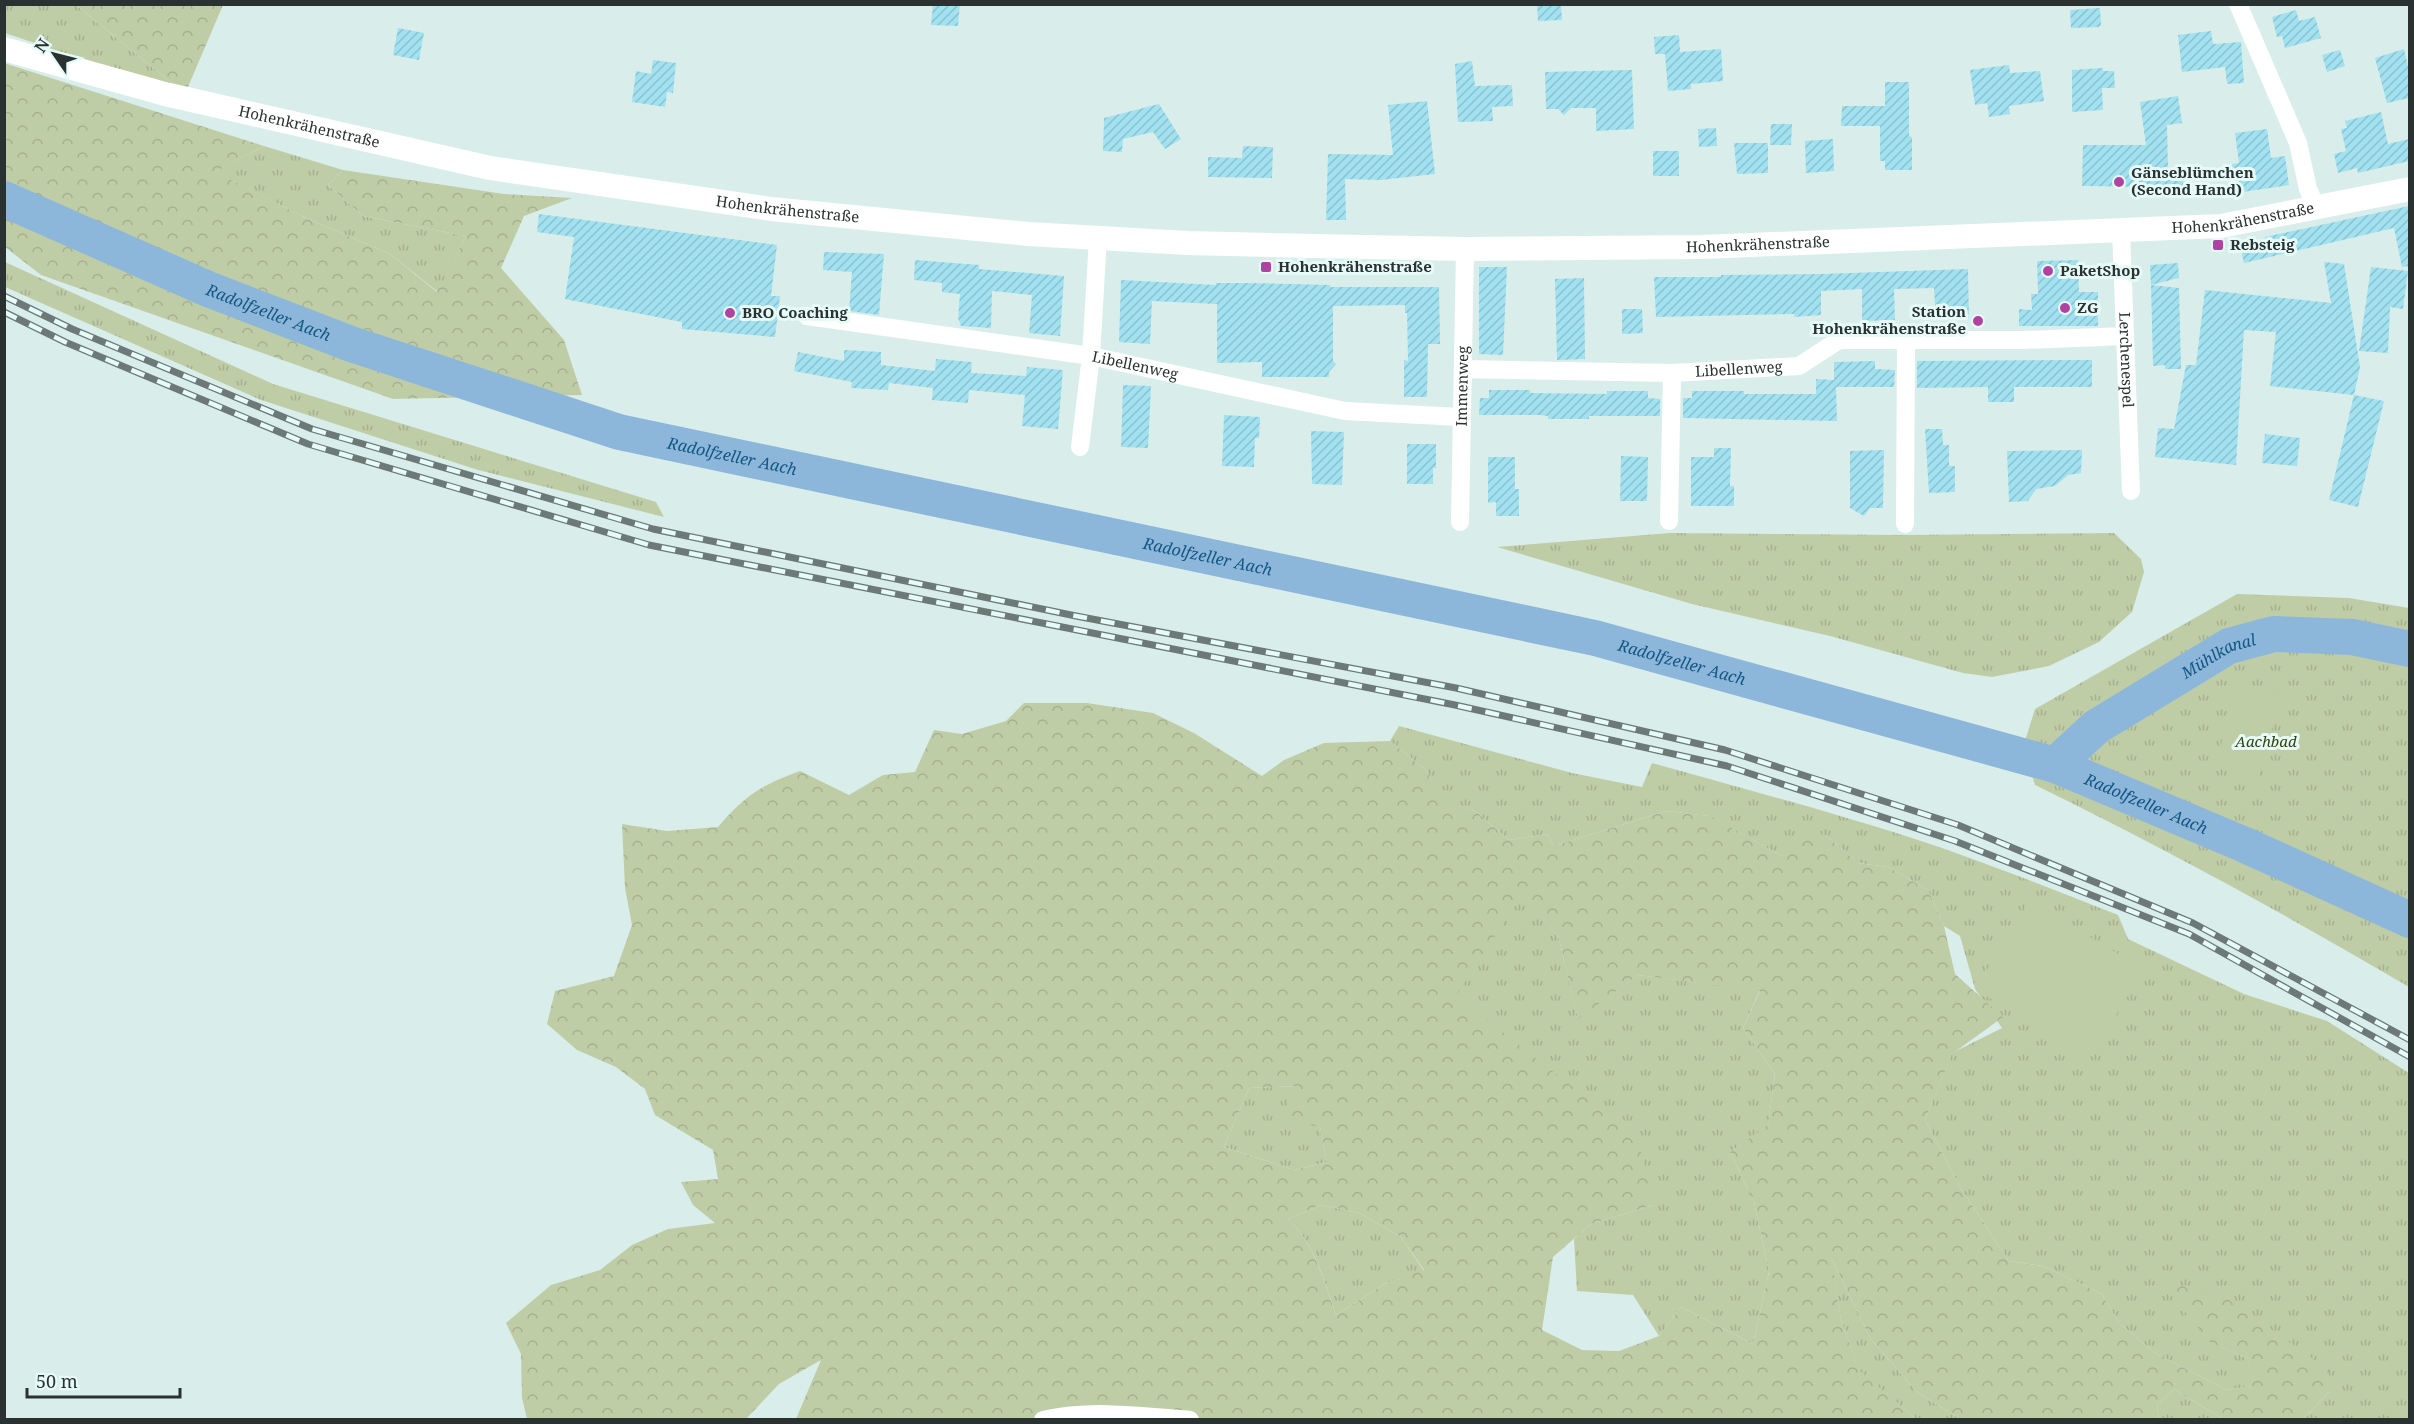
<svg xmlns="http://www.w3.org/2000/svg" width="2414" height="1424" font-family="'Noto Serif',serif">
<defs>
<pattern id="grass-tufts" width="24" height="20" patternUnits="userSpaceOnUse" patternTransform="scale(1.5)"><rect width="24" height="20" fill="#bfcda7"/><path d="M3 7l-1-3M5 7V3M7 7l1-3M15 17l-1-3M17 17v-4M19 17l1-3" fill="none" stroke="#a4b090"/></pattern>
<pattern id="forest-crowns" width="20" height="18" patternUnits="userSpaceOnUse" patternTransform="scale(1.5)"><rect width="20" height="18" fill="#bfcda7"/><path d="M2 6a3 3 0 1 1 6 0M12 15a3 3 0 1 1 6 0" fill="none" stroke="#a4b090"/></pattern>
<pattern id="building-hatch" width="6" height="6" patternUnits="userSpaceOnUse" patternTransform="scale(1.5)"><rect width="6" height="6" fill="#a1e1f0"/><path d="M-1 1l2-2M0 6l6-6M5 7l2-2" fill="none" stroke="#8bc2ce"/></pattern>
</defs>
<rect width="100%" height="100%" fill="#d9eeea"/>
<path fill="url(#grass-tufts)" d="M5,5H76L185,94L5,33Z
M264,146L343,170L328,185L363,216L466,236L438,292L390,254L306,218L214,172Z
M5,262L273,384L656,502L664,517L478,470L261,400L5,287Z
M1670,533L1904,535L2114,533L2141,559L2144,572L2132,612L2099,642L2049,666L1992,677L1963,673L1830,636L1692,604L1497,547Z
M2237,594L2349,598L2409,608V987C2287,915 2162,847 2035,785L2023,747L2035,709Z
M1399,726L1572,773L1642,787L1652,763C1738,787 1824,810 1909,837C1980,860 2049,888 2118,915L2128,939L2244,994L2327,1021L2409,1073V1419H2306L2305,1417L2329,1392L2210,1342L2249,1359L2252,1386L2227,1390L2155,1353L2119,1323L2102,1294L2043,1266L2009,1261L1960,1187L1925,1120L1952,1053L2002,1028L1975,989L1960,936L1944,926L1928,890L1888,867L1859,863L1825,835L1782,856L1709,816L1666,811L1554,846L1547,834L1509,840L1475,811L1442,804L1427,771L1390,741Z
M1523,891L1559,939L1578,1018L1638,975L1760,990L1743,1028L1775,1074L1768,1126L1730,1152L1754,1202L1769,1272L1753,1344L1681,1307L1659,1336L1633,1295L1577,1291L1574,1239L1591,1224L1654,1205L1455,996Z
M1298,1086L1320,1127L1327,1162L1294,1170L1224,1147L1249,1088Z
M1321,1205L1359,1213L1401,1237L1424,1271L1386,1283L1336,1315C1323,1279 1316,1246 1288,1219Z
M1830,1255L1870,1338L1917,1392L1960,1419H1916L1859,1371L1841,1320Z
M2174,1389L2218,1416L2223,1419H2159L2157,1405Z"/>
<path fill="url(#forest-crowns)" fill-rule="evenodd" d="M76,5H223L185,94Z
M4,63L264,146L215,172L306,218L390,254L437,292L466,236L363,216L328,185L343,170L504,194L572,198L524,216L501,268L564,340L582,395L393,399L41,275L5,247Z
M1024,703H1087L1153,713L1194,733L1262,776L1284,760L1324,743L1390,741L1427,771L1442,803L1475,811L1509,840L1547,834L1554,846L1666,811L1710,816L1782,856L1800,830L1825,835L1859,863L1888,867L1928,890L1944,926L1955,974L2003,1017L1952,1054L1925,1120L1960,1187L2009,1261L2043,1266L2102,1294L2119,1323L2155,1353L2227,1390L2251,1386L2249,1359L2210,1342L2160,1282L2219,1293L2329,1370V1392L2305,1417L2306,1419H2223L2174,1389L2157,1405L2159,1419H1960L1917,1392L1870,1338L1831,1257L1841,1320L1859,1370L1916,1419H796L821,1360L779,1384L746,1419H527L522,1398L521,1354L506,1323L551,1285L600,1270L632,1245L668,1229L715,1223L693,1205L681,1182L718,1179L713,1150L655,1115L645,1089L616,1067L577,1050L547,1024L555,991L614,976L632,925L625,888L622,824L667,831L718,827C745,795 762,785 800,771L849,795L883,775L915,772L934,730L962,734L1006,721ZM1523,892L1559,939L1578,1019L1638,975L1760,991L1743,1028L1775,1074L1768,1125L1730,1152L1754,1202L1769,1272L1753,1344L1681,1307L1659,1336L1619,1351L1582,1350L1542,1330L1553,1257L1591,1224L1654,1205L1640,1148L1596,1105L1456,996ZM1298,1086L1279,1119L1320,1127L1327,1162L1294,1170L1224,1147L1249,1088ZM1321,1205L1359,1213L1401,1237L1424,1270L1386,1283L1336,1315C1323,1280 1316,1246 1288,1219Z"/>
<path fill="#bfcda7" d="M2238,684L2281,696L2258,778L2215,766Z
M2030,900L2144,970L2089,1059L1975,989Z"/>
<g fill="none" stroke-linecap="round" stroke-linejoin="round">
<g stroke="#8db7da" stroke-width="36">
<path id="s1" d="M4,199L208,289L351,344L619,432L1595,638L2055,765L2245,845L2410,920"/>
<path id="s2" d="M2055,765L2096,727L2229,646L2274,634L2352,637L2410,649"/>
</g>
</g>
<path fill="url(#building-hatch)" d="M933,4H960L958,26L931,25Z
M1537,4H1561L1562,20L1538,21Z
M2100,8L2101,25L2099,27L2071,28L2070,10Z
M2296,10L2299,21L2315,17L2321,38L2285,48L2282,36L2277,37L2272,17Z
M398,28L424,33L419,60L393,55Z
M2211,31L2213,44L2241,42L2244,83L2227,84L2225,67L2182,72L2178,35Z
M1679,35L1680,52L1721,49L1723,81L1691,84V89L1668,91L1665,54H1655L1654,37Z
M2404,49L2409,71V98L2387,103L2375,58Z
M2340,50L2345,66L2327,72L2322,55Z
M653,60L676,63L673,93L667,92L665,107L632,102L636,71L651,74Z
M1472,61L1475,86L1512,85L1513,106L1492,107L1493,121L1458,122L1455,64Z
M2009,65L2010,73L2040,71L2044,101L2009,106L2010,114L1989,117L1987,103L1975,105L1970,70Z
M2103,68V71H2114L2115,88H2102L2103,110L2072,112V70Z
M1632,70L1634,129L1596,131V108H1571L1564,115L1558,109H1546L1545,72Z
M1885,82H1909V136L1912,137V170H1885V161H1880V126H1841L1842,106H1885Z
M2178,96L2182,123L2167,125L2168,168H2190V194H2153V187L2082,186L2083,145H2146L2140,102Z
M1427,101L1435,174L1381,180L1345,179L1346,220H1326L1328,154L1393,155L1388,105Z
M1159,104L1181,139L1165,149L1153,132L1123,139L1122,152L1103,151L1104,118Z
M2381,112L2388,144L2409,139V161L2358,173L2357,168L2338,173L2334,154L2346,151L2341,129L2347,128L2345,121Z
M1771,124H1792L1791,145H1770Z
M1716,128L1717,146L1699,147L1698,129Z
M2267,129L2271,158L2285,156L2289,185L2236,193L2232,164L2239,163L2235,133Z
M1833,139L1834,171L1806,173L1805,141Z
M1734,143H1768V173L1737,174Z
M1243,146L1273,147L1272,178L1208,177V157L1242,158Z
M1653,151H1679V176H1653Z
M2409,206V266L2402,267L2394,228L2244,263L2240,245L2266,239L2265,237Z
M539,214L777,245L771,296H780L775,337L682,329V322L565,299L574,237L537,232Z
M824,252L884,254L879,315L849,311L852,272L823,270Z
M915,260L979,265V269L1064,276L1060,336L1029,333L1032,295L992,291L991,328L961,326L958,318L960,294L942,292V283L914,280Z
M2078,260L2079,292H2098V326H2019V309L2032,310L2031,294H2038L2037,261Z
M2324,262L2344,264L2360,367L2354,395L2270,386L2276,332L2244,330L2236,465L2155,457L2158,428L2174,429L2186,365H2196L2205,290L2331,303Z
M2178,263L2179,278L2151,285L2150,265Z
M1479,267H1507L1503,355L1479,354Z
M2371,267L2408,271L2403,309L2390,307L2388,353L2359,351Z
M1968,269L1969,318L1936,320L1934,288L1894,289L1895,320L1862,321V289L1821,291V315L1794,317V314L1656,317L1654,277H1721V275L1821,274Z
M1584,278L1585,359L1557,360L1555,279Z
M1121,280L1216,285V283H1248L1330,285V287H1439L1440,344H1428L1427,397H1404V360L1408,361L1407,313H1405V305L1333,306V361L1336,364L1329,372V377H1262V362L1217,363V304L1152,301L1150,344L1119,342Z
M2151,285L2179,288L2181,369H2165V365L2153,366Z
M1622,309H1642L1643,333L1622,334Z
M844,350L881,352V365L935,371L936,359L972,362L971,373L1026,376L1027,367L1063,370L1058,429L1022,426L1025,395L969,390L968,403L932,400L933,388L889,383L888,390L851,388L852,382L794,371L798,352L844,361Z
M2092,360V387H2014V402H1988V387L1917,388V361Z
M1875,361V369L1895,370L1894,387H1836L1837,421L1683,418V398H1692V391H1744V394H1816V379L1834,380V362Z
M1123,385L1151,386L1148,448L1121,447Z
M1489,390H1530V393L1607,394V391H1648V398L1660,399V416H1589V419H1548V416L1539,415H1479L1480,398H1489Z
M2354,395L2384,401L2358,507L2329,500Z
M1224,415L1260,417L1259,438H1255L1254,467L1222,466Z
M1925,429H1942L1943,445H1949V466H1955V492L1929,493Z
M1311,431L1344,432L1342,485L1312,484Z
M2265,434L2300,438L2297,466L2262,463Z
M1407,444H1436V468H1433V484H1407Z
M1714,448H1731L1730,486H1734V506H1691V457H1714Z
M1884,450L1883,508H1870L1864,516L1850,508V451Z
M2082,450L2081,473L2068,475L2055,486L2036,489L2028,501L2009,502L2007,451Z
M1621,456L1648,457L1647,501H1620Z
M1488,457H1515V489H1519V516H1496V502L1488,503Z"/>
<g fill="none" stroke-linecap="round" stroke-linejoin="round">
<g stroke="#fff" stroke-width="18">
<path d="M2238,4L2298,143L2308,189L2317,209"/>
<path id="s3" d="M2121,230L2131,491"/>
<path id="s4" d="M807,316L1091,356L1345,411L1460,417"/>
<path id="s5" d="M1463,369L1672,373L1799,366L1839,340H2023L2125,336"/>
<path d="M1080,447L1091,356L1098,238"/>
<path d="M1669,521L1672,373"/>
<path id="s6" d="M1460,522L1465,249"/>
<path d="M1905,524L1906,341"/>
<path d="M1043,1420C1090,1409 1142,1416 1190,1420"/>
</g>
<path stroke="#fff" stroke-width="24" id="s7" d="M4,49L165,94L490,168L771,209L1029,234L1187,243L1312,246L1465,249L1702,247L2221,226L2410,189"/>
<defs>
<path id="rail" d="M4,296L72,329L312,429L653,529L1076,616L1456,688L1725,750L1958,825L2193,923L2410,1040
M4,312L65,342L308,444L649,545L1455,705L1727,766L1955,841L2189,934L2410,1057"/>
</defs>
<use href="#rail" stroke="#6c7977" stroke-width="7"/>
<use href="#rail" stroke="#e6fbf7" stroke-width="4.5" stroke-dasharray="14" stroke-linecap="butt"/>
</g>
<g fill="#b042a1" stroke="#e6fbf7" stroke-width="2">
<circle cx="2119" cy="182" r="6"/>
<rect x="2212" y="239" width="12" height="12" rx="3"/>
<rect x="1260" y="261" width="12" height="12" rx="3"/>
<circle cx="2048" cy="271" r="6"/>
<circle cx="2065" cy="308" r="6"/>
<circle cx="730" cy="313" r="6"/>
<circle cx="1978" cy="321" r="6"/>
</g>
<g text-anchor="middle" stroke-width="6" stroke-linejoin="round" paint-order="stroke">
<g font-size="15" fill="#2a3231" stroke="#e6fbf7">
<text dy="5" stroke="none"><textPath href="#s7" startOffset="315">Hohenkrähenstraße</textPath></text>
<text dy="5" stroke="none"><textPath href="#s7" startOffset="801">Hohenkrähenstraße</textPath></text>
<text dy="5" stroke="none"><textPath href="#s7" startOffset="2259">Hohenkrähenstraße</textPath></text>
<text dy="5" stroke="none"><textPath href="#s7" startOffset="1773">Hohenkrähenstraße</textPath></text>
<text dy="5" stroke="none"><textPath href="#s3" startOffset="130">Lerchenespel</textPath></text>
<text dy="5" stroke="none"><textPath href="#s4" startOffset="332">Libellenweg</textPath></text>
<text dy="5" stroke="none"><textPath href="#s5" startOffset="276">Libellenweg</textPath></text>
<text dy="5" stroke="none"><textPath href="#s6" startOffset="136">Immenweg</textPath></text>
</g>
<g font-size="15" font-weight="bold" fill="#2a3231" stroke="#e6fbf7" text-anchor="start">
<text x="2131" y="178">Gänseblümchen<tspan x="2131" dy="17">(Second Hand)</tspan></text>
<text x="2230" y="250">Rebsteig</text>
<text x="1278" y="272">Hohenkrähenstraße</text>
<text x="2060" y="276">PaketShop</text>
<text x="2077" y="313">ZG</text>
<text x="1966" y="317" text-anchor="end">Station<tspan x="1966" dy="17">Hohenkrähenstraße</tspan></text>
<text x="742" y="318">BRO Coaching</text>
</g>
<g font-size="15" font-style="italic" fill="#34430e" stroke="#e6fbf7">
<text x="2266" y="747">Aachbad</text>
</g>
<g font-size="16" font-style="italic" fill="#155784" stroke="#e6fbf7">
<text dy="6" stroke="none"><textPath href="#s1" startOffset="288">Radolfzeller Aach</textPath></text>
<text dy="6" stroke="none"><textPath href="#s1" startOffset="774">Radolfzeller Aach</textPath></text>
<text dy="6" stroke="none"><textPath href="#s1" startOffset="1260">Radolfzeller Aach</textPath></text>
<text dy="6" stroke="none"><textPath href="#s2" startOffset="198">Mühlkanal</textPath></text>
<text dy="6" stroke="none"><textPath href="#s1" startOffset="1746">Radolfzeller Aach</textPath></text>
<text dy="6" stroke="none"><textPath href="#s1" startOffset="2232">Radolfzeller Aach</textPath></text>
</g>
</g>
<rect width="2414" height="1424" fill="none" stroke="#2a3231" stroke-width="12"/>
<g transform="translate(54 54) rotate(305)" stroke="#e6fbf7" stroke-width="4.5" paint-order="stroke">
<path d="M0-4.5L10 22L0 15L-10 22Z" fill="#2a3231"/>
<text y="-9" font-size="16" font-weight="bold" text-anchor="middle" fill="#2a3231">N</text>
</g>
<path d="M27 1388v9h153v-9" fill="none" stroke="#2a3231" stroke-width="3"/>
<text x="36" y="1388" font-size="18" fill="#2a3231" stroke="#e6fbf7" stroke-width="4.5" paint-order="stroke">50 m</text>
</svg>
